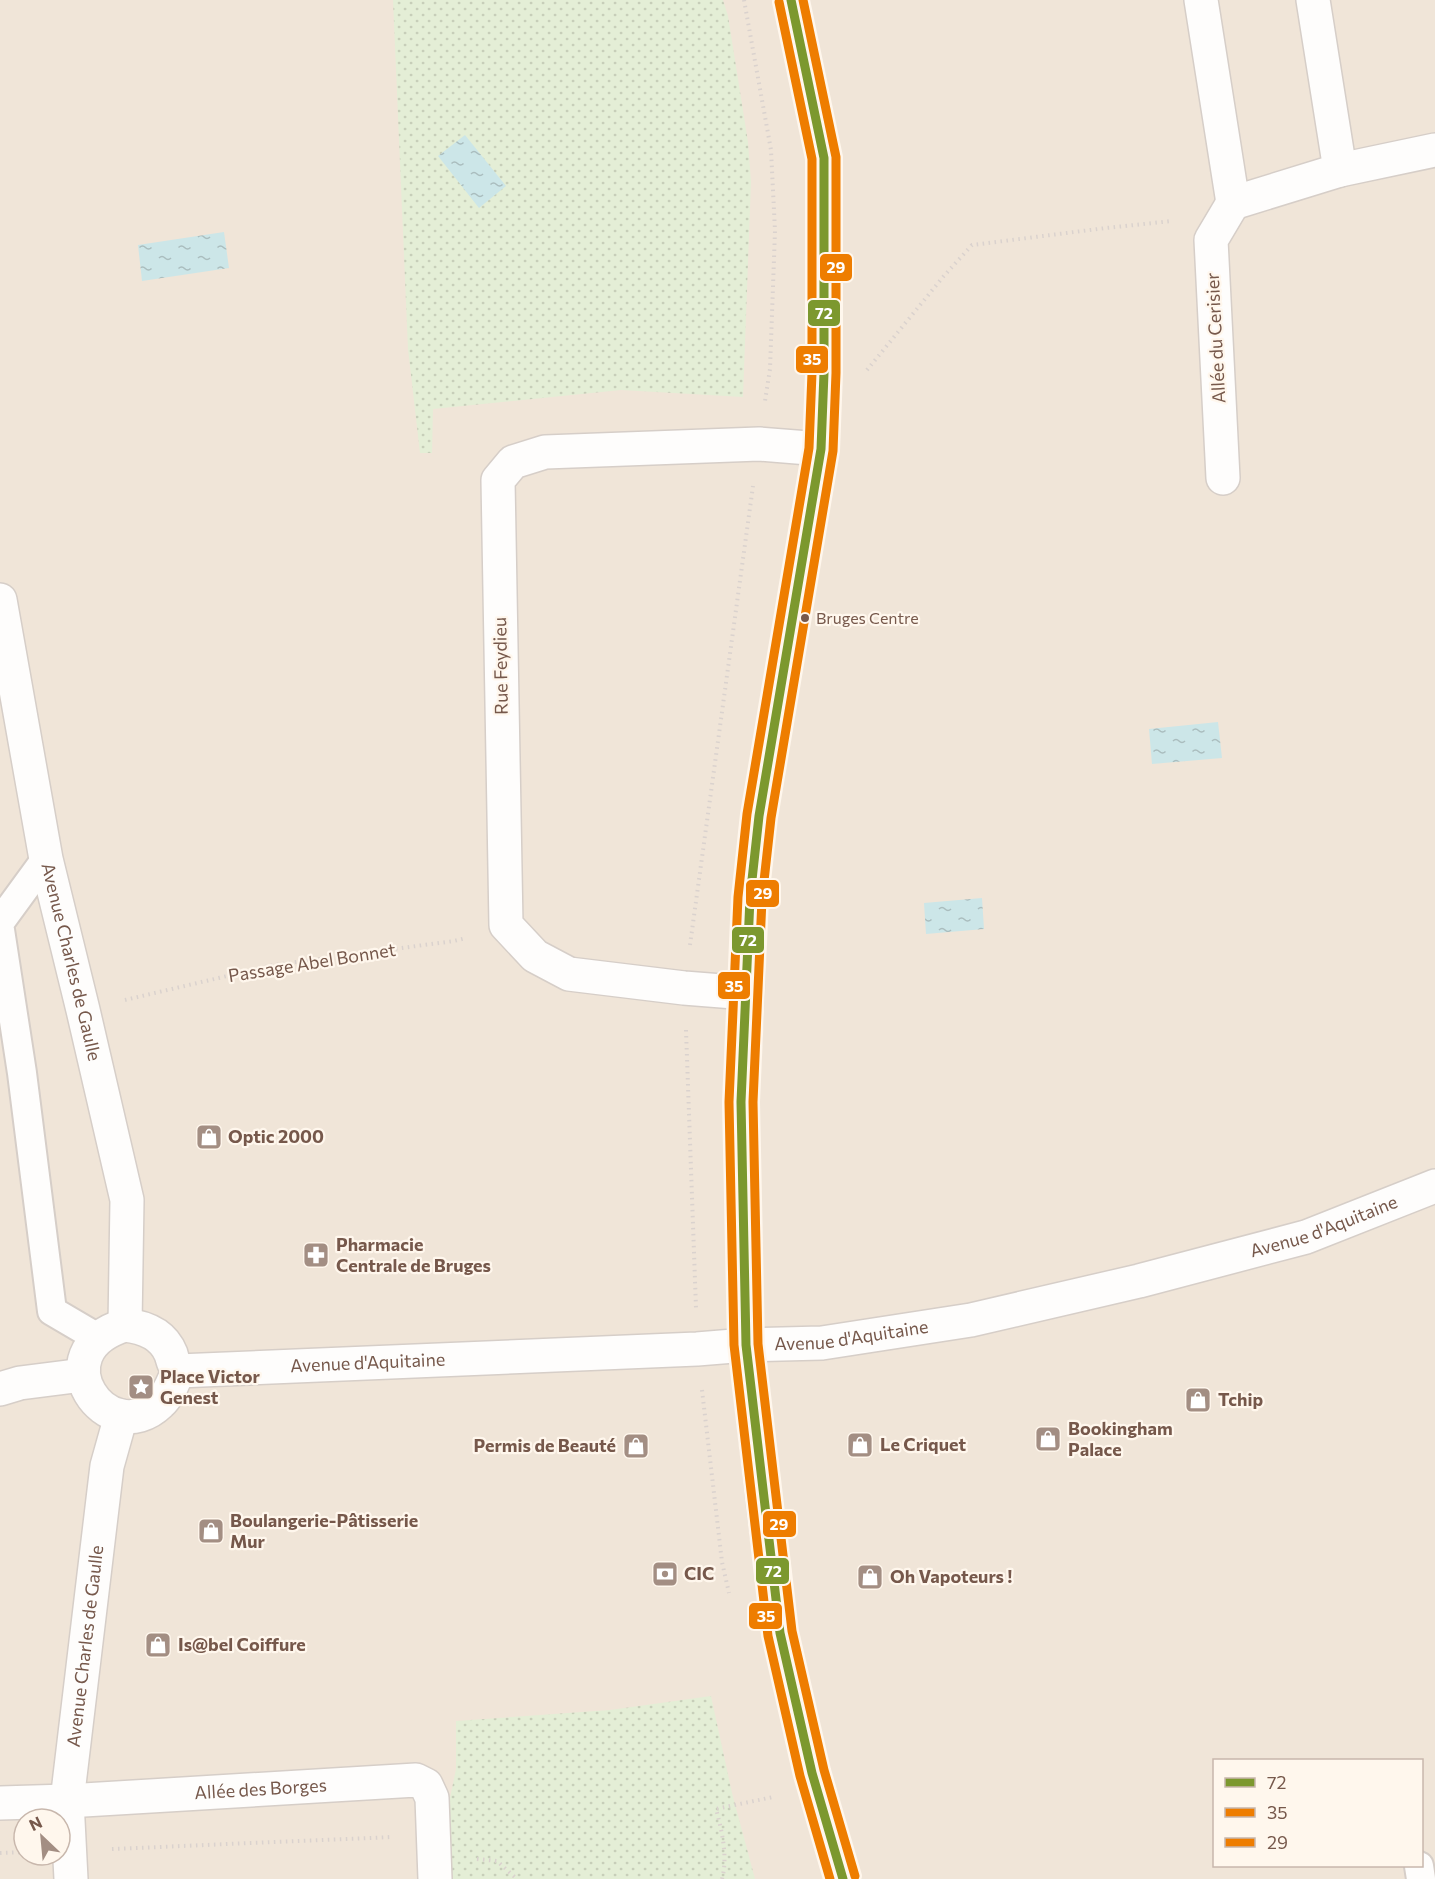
<svg xmlns="http://www.w3.org/2000/svg" width="1435" height="1879" font-family="Commissioner,sans-serif">
<defs>
<pattern id="garden-dots" width="8" height="8" patternUnits="userSpaceOnUse" patternTransform="scale(1.5)"><rect width="8" height="8" fill="#e4eed6"/><path d="M2 2h.1M6 6h.1" fill="none" stroke="#c7ceb9" stroke-width="1.8" stroke-linecap="round"/></pattern>
<pattern id="water-ripples" width="26" height="14" patternUnits="userSpaceOnUse" patternTransform="scale(1.5)"><rect width="26" height="14" fill="#cce6e8"/><path d="M2 4q2-2 4 0t4 0M15 11q2-2 4 0t4 0" fill="none" stroke="#aabdbe"/></pattern>
</defs>
<rect width="100%" height="100%" fill="#f7f2eb"/>
<path fill="#f0e5d8" fill-rule="evenodd" d="M0,0H1435V1879H0ZM1214,1760H1422V1866H1214ZM24,1819H60V1855H24Z"/>
<path fill="url(#garden-dots)" d="M393,0H723L728,16L748,142L751,182L743,397L621,390L433,409L432,453H420L408,349Z
M711,1696L732,1793L755,1879H444V1827L456,1769V1721L610,1710Z"/>
<path fill="url(#water-ripples)" d="M465,135L506,186L479,208L438,156Z
M224,232L229,268L142,281L138,245Z
M1218,722L1222,758L1152,764L1149,729Z
M982,898L984,929L926,934L924,903Z"/>
<g fill="none" stroke-linecap="round" stroke-linejoin="round">
<defs>
<path id="lane" d="M0,922L46,859
M0,930L22,1073L52,1311L98,1338
M1419,1866L1421,1879"/>
<g id="street">
<path d="M1201,0L1233,203L1340,170L1313,0"/>
<path d="M1340,170L1435,150"/>
<path d="M1223,478L1211,240L1233,203"/>
<path id="s1" d="M0,600L46,859L83,1010L127,1200L125,1325"/>
<path d="M747,993L684,988L569,974L535,956L506,925L498,480L513,462L545,452L759,444L821,449"/>
<path d="M125,1325C144,1327 163,1334 171,1354C173,1361 174,1366 178,1371C173,1382 169,1395 160,1403C108,1453 37,1352 125,1325Z"/>
<path id="s2" d="M178,1371L697,1349L746,1345"/>
<path d="M0,1389L20,1383L83,1375"/>
<path id="s3" d="M0,1803L67,1801L416,1780L426,1785L432,1798L435,1879"/>
<path id="s4" d="M71,1879L67,1801L107,1466L121,1416"/>
</g>
<g id="secondary">
<path d="M791,0L824,158V373L821,449L759,816L750,898L747,993L741,1102L746,1345L764,1508L780,1633L812,1773L843,1879"/>
<path id="s5" d="M746,1345L822,1343L971,1320L1139,1281L1306,1237L1435,1186"/>
</g>
</defs>
<use href="#lane" stroke="#d6cec8" stroke-width="32"/>
<use href="#street" stroke="#d6cec8" stroke-width="36"/>
<use href="#secondary" stroke="#d6cec8" stroke-width="36"/>
<path stroke="#dad2ce" stroke-width="4" stroke-dasharray="1.5 4.5" stroke-linecap="butt" d="M744,0L771,150L775,231L770,369L765,401
M867,370L943,277L972,245L1106,228L1172,221
M690,945L753,486
M125,1000L274,965L454,941L466,938
M686,1030L696,1308
M702,1390L722,1562L729,1593
M112,1849L392,1837
M0,1853L24,1852
M477,1859L497,1861L517,1879
M722,1879C728,1857 722,1831 716,1809L773,1797"/>
<use href="#lane" stroke="#fefdfc" stroke-width="28"/>
<use href="#street" stroke="#fefdfc" stroke-width="33"/>
<use href="#secondary" stroke="#fefdfc" stroke-width="33"/>
<defs>
<path id="bus-1" d="M791,0L824,158V373L821,449L759,816L750,898L741,1102L746,1345L780,1633L812,1773L843,1879"/>
<path id="bus-2" d="M779,2L812,159V373L809,448L747,814L738,897L729,1102L734,1345L768,1636L800,1776L830,1879"/>
<path id="bus-3" d="M803,0L836,157V373L833,451L771,818L762,899L753,1102L758,1344L792,1631L824,1770L855,1876"/>
</defs>
<use href="#bus-1" stroke="#fff7ed" stroke-width="14"/>
<use href="#bus-2" stroke="#fff7ed" stroke-width="14"/>
<use href="#bus-3" stroke="#fff7ed" stroke-width="14"/>
<use href="#bus-1" stroke="#7c982e" stroke-width="9"/>
<use href="#bus-2" stroke="#ee7d00" stroke-width="9"/>
<use href="#bus-3" stroke="#ee7d00" stroke-width="9"/>
</g>
<defs>
<symbol id="shop-square" viewBox="-11 -11 22 22"><rect x="-9" y="-9" width="18" height="18" rx="4" fill="#a38e83" stroke="#fff7ed"/><path d="M-5-2.5h2.3a2.7 3.5 0 0 1 5.4 0H5L5.5 6h-11ZM-1.5-2.5h3a1.5 2.3 0 0 0-3 0Z" fill="#fff"/></symbol>
<symbol id="pharmacy-square" viewBox="-11 -11 22 22"><rect x="-9" y="-9" width="18" height="18" rx="4" fill="#a38e83" stroke="#fff7ed"/><path d="M-2-6h4v4h4v4h-4v4h-4v-4h-4v-4h4Z" fill="#fff"/></symbol>
<symbol id="sight-square" viewBox="-11 -11 22 22"><rect x="-9" y="-9" width="18" height="18" rx="4" fill="#a38e83" stroke="#fff7ed"/><path d="M0-6L1.8-2.2L6-1.7L2.9 1.2L3.7 5.4L0 3.3L-3.7 5.4L-2.9 1.2L-6-1.7L-1.8-2.2Z" fill="#fff"/></symbol>
<symbol id="bank-square" viewBox="-11 -11 22 22"><rect x="-9" y="-9" width="18" height="18" rx="4" fill="#a38e83" stroke="#fff7ed"/><path d="M-6-4H6V4H-6ZM0-2.3a2.3 2.3 0 1 0 0 4.6a2.3 2.3 0 1 0 0-4.6Z" fill="#fff"/></symbol>
</defs>
<g fill-rule="evenodd">
<use href="#shop-square" x="194" y="1122" width="30" height="30"/>
<use href="#pharmacy-square" x="301" y="1240" width="30" height="30"/>
<use href="#sight-square" x="126" y="1372" width="30" height="30"/>
<use href="#shop-square" x="1183" y="1385" width="30" height="30"/>
<use href="#shop-square" x="1033" y="1424" width="30" height="30"/>
<use href="#shop-square" x="845" y="1430" width="30" height="30"/>
<use href="#shop-square" x="621" y="1431" width="30" height="30"/>
<use href="#shop-square" x="196" y="1516" width="30" height="30"/>
<use href="#bank-square" x="650" y="1559" width="30" height="30"/>
<use href="#shop-square" x="855" y="1562" width="30" height="30"/>
<use href="#shop-square" x="143" y="1630" width="30" height="30"/>
</g>
<circle fill="#76584b" stroke="#fff7ed" stroke-width="2" cx="805" cy="618" r="5"/>
<g text-anchor="middle" stroke-width="4.5" stroke-linejoin="round" paint-order="stroke">
<g font-size="16" fill="#76584b" stroke="#fff7ed" text-anchor="start">
<text x="816" y="624">Bruges Centre</text>
</g>
<g font-size="18" fill="#76584b" stroke="#fff7ed">
<text transform="translate(1216 338) rotate(-93)" y="6">Allée du Cerisier</text>
<text transform="translate(501 666) rotate(-91)" y="6">Rue Feydieu</text>
<text dy="6" stroke="none"><textPath href="#s1" startOffset="369">Avenue Charles de Gaulle</textPath></text>
<text transform="translate(312 963) rotate(-9)" y="6">Passage Abel Bonnet</text>
<text dy="6" stroke="none"><textPath href="#s5" startOffset="592">Avenue d'Aquitaine</textPath></text>
<text dy="6" stroke="none"><textPath href="#s5" startOffset="106">Avenue d'Aquitaine</textPath></text>
<text dy="6" stroke="none"><textPath href="#s2" startOffset="190">Avenue d'Aquitaine</textPath></text>
<text dy="6" stroke="none"><textPath href="#s4" startOffset="234">Avenue Charles de Gaulle</textPath></text>
<text dy="6" stroke="none"><textPath href="#s3" startOffset="261">Allée des Borges</textPath></text>
</g>
<g font-size="18" font-weight="bold" fill="#76584b" stroke="#fff7ed" text-anchor="start">
<text x="228" y="1143">Optic 2000</text>
<text x="336" y="1251">Pharmacie<tspan x="336" dy="21">Centrale de Bruges</tspan></text>
<text x="160" y="1383">Place Victor<tspan x="160" dy="21">Genest</tspan></text>
<text x="1218" y="1406">Tchip</text>
<text x="1068" y="1435">Bookingham<tspan x="1068" dy="21">Palace</tspan></text>
<text x="880" y="1451">Le Criquet</text>
<text x="616" y="1452" text-anchor="end">Permis de Beauté</text>
<text x="230" y="1527">Boulangerie-Pâtisserie<tspan x="230" dy="21">Mur</tspan></text>
<text x="684" y="1580">CIC</text>
<text x="890" y="1583">Oh Vapoteurs !</text>
<text x="178" y="1651">Is@bel Coiffure</text>
</g>
</g>
<g stroke="#fff7ed" stroke-width="2">
<rect x="819" y="253" width="34" height="29" rx="6" fill="#ee7d00"/>
<rect x="807" y="299" width="34" height="28" rx="6" fill="#7c982e"/>
<rect x="795" y="345" width="34" height="29" rx="6" fill="#ee7d00"/>
<rect x="745" y="879" width="35" height="29" rx="6" fill="#ee7d00"/>
<rect x="731" y="926" width="34" height="28" rx="6" fill="#7c982e"/>
<rect x="717" y="971" width="34" height="29" rx="6" fill="#ee7d00"/>
<rect x="762" y="1510" width="35" height="28" rx="6" fill="#ee7d00"/>
<rect x="755" y="1557" width="35" height="28" rx="6" fill="#7c982e"/>
<rect x="748" y="1602" width="35" height="28" rx="6" fill="#ee7d00"/>
</g>
<g font-size="16" text-anchor="middle" font-weight="bold" fill="#fff">
<text x="836" y="273">29</text>
<text x="824" y="319">72</text>
<text x="812" y="365">35</text>
<text x="763" y="899">29</text>
<text x="748" y="946">72</text>
<text x="734" y="992">35</text>
<text x="779" y="1530">29</text>
<text x="773" y="1577">72</text>
<text x="766" y="1622">35</text>
</g>
<rect x="1213" y="1759" width="210" height="108" fill="#fff7ed" stroke="#c8b7ac" stroke-width="1.5"/>
<rect x="1225" y="1778" width="30" height="9" fill="#7c982e" stroke="#c8b7ac" stroke-width="1.5"/>
<text x="1267" y="1789" font-size="18" fill="#76584b">72</text>
<rect x="1225" y="1808" width="30" height="9" fill="#ee7d00" stroke="#c8b7ac" stroke-width="1.5"/>
<text x="1267" y="1819" font-size="18" fill="#76584b">35</text>
<rect x="1225" y="1838" width="30" height="9" fill="#ee7d00" stroke="#c8b7ac" stroke-width="1.5"/>
<text x="1267" y="1849" font-size="18" fill="#76584b">29</text>
<g transform="translate(42 1837) rotate(334)"><circle r="28" fill="#fff7ed" stroke="#c8b7ac" stroke-width="1.5"/>
<path d="M0-4.5L10 22L0 15L-10 22Z" fill="#a38e83"/>
<text y="-9" font-size="16" font-weight="bold" text-anchor="middle" fill="#76584b">N</text>
</g>
</svg>
